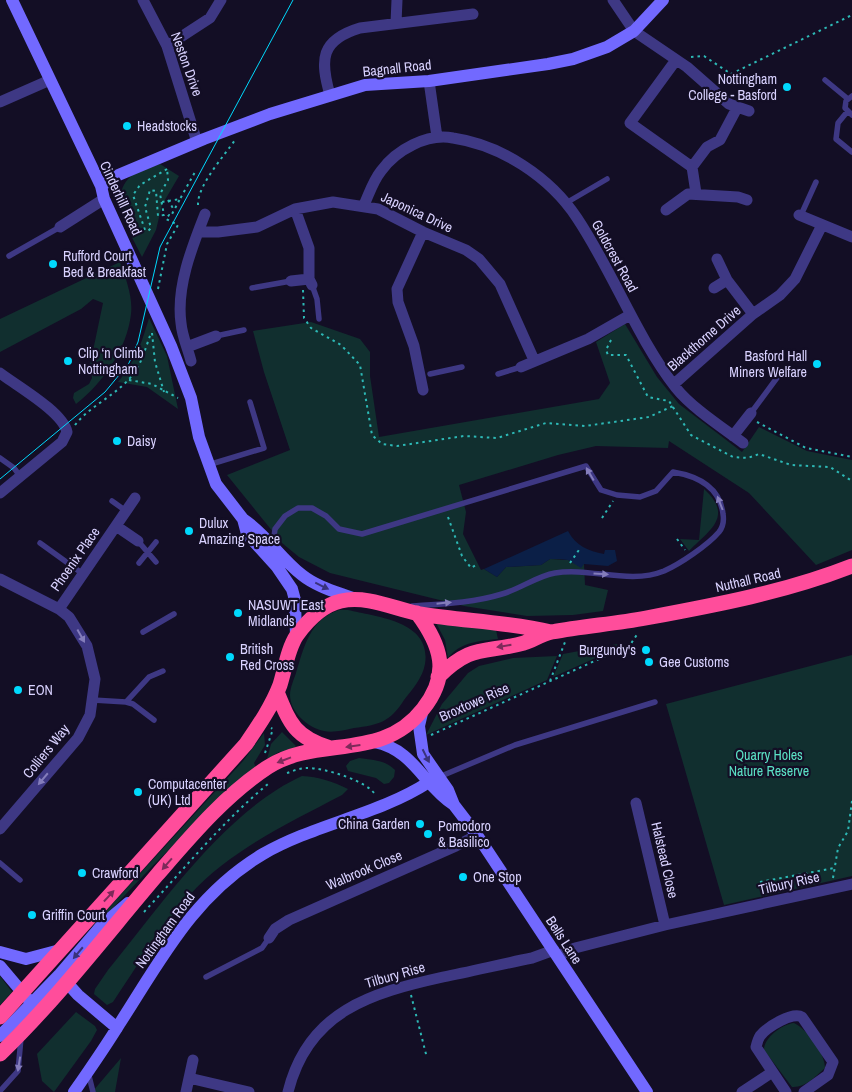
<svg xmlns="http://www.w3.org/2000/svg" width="852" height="1092" font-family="'Archivo Narrow',sans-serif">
<rect width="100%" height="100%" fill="#130e25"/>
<path fill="#112f2f" d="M160,164L179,176L162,205L156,230L142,257C131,233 106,199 131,176C138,170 151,167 160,164Z
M120,262C126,279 133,297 131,314C127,349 103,383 76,404L73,398L74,393L89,384L92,378L90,365L103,303L93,299L81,309L0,352V319Z
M149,318L167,356L178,409L147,387L118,382C136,360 141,345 149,318Z
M311,322L360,339L370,352V376L379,437L599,399L610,383L596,342L625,324L657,377L679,404L742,452L759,427L807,451L852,460V550L816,565L749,493L669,441L668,448L596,446L558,455L459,485L466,512L463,534L481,570L484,569L497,577L506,567L541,565L550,559L568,560L584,564L585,585L608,590L603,611L573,615L527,616L464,606L330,573L299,557L282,543L227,475L290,450L264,372L253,331Z
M704,489C735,517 708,531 689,551L680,539L699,540Z
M339,610H348C377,617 432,621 425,664C423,677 412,690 404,700C390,722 379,725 354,728C345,730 333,733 324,731C308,728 290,712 290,695C290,688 294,679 296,673C304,647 310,619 339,610Z
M435,621L496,630L498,639C479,641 460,642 448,658L445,640Z
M617,644L618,648L553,677L563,654Z
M852,655V876L724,905L666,704Z
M557,656L547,680L426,735L442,704L468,673L479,666L513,658Z
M282,732L296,746L293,750L279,752L267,759L271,744Z
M264,733L265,745L254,763L256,768C200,818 146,870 96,927L93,925L243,761Z
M359,758C373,760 385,760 395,770L394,777L389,783L384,784L376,778L348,771L346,766L350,761Z
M302,776C319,777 332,781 348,789L342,795C300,817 258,837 221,866C175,901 145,955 113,1002L107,1005L94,994L95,989L108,970C161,905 225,811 302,776Z
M0,976L12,992L0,1005Z
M76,1012L95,1026L97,1030L91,1041L54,1092L42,1081L37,1054Z
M794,1023C808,1030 825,1053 825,1068C815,1077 805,1088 792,1087L764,1050C764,1037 783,1024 794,1023Z
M121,1058L115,1092H92L93,1091Z"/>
<path fill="#0b1f47" d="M568,531C576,546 588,551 604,554L605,550H615L617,561L608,566L584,564L581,568L568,560L560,559H550L541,565L506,567L497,577L484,569Z"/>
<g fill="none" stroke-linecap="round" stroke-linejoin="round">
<path stroke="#2db8b5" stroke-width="2" stroke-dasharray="2.5 4" stroke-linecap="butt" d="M691,57L704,56L731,74L852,15
M167,169L140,185L133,195L145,230L148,231L151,228L145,207L150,190L156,191L158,216L164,215L160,194L168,180L167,168
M168,200L174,210
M162,202L180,199L195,172
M198,205C197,186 224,156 235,140
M158,289L167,244L178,225L166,219L169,215L171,216L180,199
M303,290L304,318L311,328L341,345L360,365L372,435L382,444L397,446L464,436L497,438L546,423L585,426L649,417L673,406
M152,333L155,362L164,392
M611,340L606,350L608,355H626L648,397L669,401L691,435L733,457L748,458L759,454L791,465L830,467L852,481
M129,380L152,384L178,398
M757,422L806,448L852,457
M75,425C90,406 113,397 129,379C141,367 145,349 151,333
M448,517L462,556L471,568L478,564
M602,518L613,501
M677,539L685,550
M570,563L581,547
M550,681L565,642
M431,735L630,645L638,633
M265,753L273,729L271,728
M287,773C293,771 300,768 306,768C322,767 369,781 376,796
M833,878L838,848L848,831L852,801
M760,882L834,868
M144,912C185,868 222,822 268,784
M411,995L427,1058"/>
<path stroke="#3e3884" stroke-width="5.5" d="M825,80L848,99
M852,96L846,101L845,108L852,115
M847,112L838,123L836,139L852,152
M566,203L607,179
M801,215L816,182
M9,256L60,227
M312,285L317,299L319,319
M252,288L291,281
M216,336L244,330
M430,374L462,367
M498,374L521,367
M751,413L782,371
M0,458L14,468L20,476
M208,465L264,448L250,402
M112,501L126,511
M138,541L156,562
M40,543L83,574
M273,544L275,529L285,516L298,508H312L326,516L339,529L362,534L586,466L601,490L617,495L640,497L656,491L673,472C697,476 720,487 723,514C724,520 723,527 719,532C708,545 680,564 664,571C629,585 590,567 555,573C537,576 520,589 502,594C473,603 442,604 412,606
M139,563L156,542
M143,632L174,614
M93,700L126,702L149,677L163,671
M126,702L133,704L154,720
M439,777L515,745L655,702
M0,863L20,880
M206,977L262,948L269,938
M88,1072L93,1092
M0,1091L18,1071L21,1038"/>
<path stroke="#3e3884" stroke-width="11" d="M143,0L167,46L197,142
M613,0L634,31L687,67L729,104L749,111
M396,23L397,0
M167,46L210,18L221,0
M676,60L630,123L692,167L707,147L720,140L737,108
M429,81L437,137
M330,95C320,60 320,40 360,28L473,14
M0,102L50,80
M692,167L696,193
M364,205C369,194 373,181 381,171C396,150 427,133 453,138C501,145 550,177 577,218C613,272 636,336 676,388C692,408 723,428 743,443
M295,209L309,248V279L312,285
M666,210L688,194L738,197L747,200
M799,215L852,237
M60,227L104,199
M198,232H218L257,227L295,209L333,202L378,209L423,232L466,250L479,259L500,284L534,360
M423,232L397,289L398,302L414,346L423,390
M717,259L727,280L753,314
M291,281L309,279
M714,288L727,280
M187,347L216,336
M191,361C188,349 182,336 181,323C176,287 192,247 205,214
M521,367L588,339L630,315
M0,373C17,386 63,412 67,432L62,442L0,493
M674,384L753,314L780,295L795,279L822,225
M733,436L751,413
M116,526L138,541
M0,579L59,609L69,617L87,646L95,679L90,715L78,738L0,829
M59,609L135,498
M636,803L665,925
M269,938L275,929L289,920L456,846L477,835
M558,956L575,948L665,925L852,884
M189,1078L249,1092
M186,1092L193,1060
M288,1092C308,1011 371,993 443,977C473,971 502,964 532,958L554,950
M742,1092L771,1073
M786,1092L756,1047C757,1043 758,1039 760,1036C767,1027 793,1011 802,1017L833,1062L828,1075L804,1092"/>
<path stroke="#7269ff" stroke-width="12" d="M12,0L101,186L104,199L171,346L191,398L199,437L216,484L243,519L247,534L277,567L292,589L295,600L296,636
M101,186L116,176L204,139L270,114L365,85L429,81L548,64L573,59L607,47L634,31L663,0
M243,519C266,534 280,558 302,575C317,587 337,592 355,599
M423,709L419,726L423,754L448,790L454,805L477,835L647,1092
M375,742C414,750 423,785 454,805
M0,952L26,959L60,950
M0,966L27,998
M61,976L78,995L117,1028
M0,1036L60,974L102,925L128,903
M74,1092C90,1069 106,1046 120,1023C162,958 194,895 263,854C315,824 378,815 429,782"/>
<path stroke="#ff4d9b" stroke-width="15" d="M438,677C473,643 483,654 524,643C533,640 542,634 552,632C583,626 615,624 646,618C716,605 786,592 852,566
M277,692C290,724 295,737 330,748
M0,1017L246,744C259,725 272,706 280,685C285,669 288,648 297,635C308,620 323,605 341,601C367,595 395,609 420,614C463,621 508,622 551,632
M0,1054C57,999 105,936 157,875C190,837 225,795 268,767C318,735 382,762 423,709C451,674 441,645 417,613"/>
<path stroke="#00d9fd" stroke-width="1" d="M0,479L105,392L129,363L138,342L160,247L293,0"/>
</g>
<defs><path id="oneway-solid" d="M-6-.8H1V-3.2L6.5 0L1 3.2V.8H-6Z" transform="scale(1.25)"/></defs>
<g fill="#847dbb">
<use href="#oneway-solid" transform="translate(590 474) rotate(-120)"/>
<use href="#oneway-solid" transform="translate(720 503) rotate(-111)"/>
<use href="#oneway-solid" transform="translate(601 574) rotate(4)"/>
<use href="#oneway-solid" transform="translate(444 603) rotate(-6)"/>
<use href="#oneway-solid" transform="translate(81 636) rotate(61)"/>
<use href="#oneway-solid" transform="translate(43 779) rotate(130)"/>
<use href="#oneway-solid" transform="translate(19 1064) rotate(99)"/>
</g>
<g fill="#39327c">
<use href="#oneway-solid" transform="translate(322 586) rotate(26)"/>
<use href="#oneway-solid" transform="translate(426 756) rotate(63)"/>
<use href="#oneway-solid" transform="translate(78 953) rotate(130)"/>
</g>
<g fill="#7d2a5a">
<use href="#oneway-solid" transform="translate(504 646) rotate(171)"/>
<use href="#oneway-solid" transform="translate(353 746) rotate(172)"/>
<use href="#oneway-solid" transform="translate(284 760) rotate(159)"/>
<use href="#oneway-solid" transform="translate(167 864) rotate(131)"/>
<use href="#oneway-solid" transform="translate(109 896) rotate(-47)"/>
</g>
<g fill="#00d9fd" stroke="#130e25" stroke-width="2">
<circle cx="787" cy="87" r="5"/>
<circle cx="127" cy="126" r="5"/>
<circle cx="53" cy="264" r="5"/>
<circle cx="68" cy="361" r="5"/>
<circle cx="817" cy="364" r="5"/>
<circle cx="117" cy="441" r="5"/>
<circle cx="189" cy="531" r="5"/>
<circle cx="238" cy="613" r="5"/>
<circle cx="646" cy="650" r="5"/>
<circle cx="230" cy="657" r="5"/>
<circle cx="649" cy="662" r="5"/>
<circle cx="18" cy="690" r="5"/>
<circle cx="138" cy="792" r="5"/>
<circle cx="420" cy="824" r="5"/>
<circle cx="428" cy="834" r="5"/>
<circle cx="82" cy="873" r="5"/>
<circle cx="463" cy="877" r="5"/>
<circle cx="32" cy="915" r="5"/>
</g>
<g text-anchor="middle" stroke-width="4.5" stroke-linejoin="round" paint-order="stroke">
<g font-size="14" fill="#d9d2ff" stroke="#130e25">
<text transform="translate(187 64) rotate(70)" y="5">Neston Drive</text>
<text transform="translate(397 68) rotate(-6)" y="5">Bagnall Road</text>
<text transform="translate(121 198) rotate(65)" y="5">Cinderhill Road</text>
<text transform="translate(417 212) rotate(25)" y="5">Japonica Drive</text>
<text transform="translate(615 256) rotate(61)" y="5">Goldcrest Road</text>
<text transform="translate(704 338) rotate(-41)" y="5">Blackthorne Drive</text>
<text transform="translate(75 559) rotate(-55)" y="5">Phoenix Place</text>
<text transform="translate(748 580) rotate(-13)" y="5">Nuthall Road</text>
<text transform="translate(474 702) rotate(-24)" y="5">Broxtowe Rise</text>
<text transform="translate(46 751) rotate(-51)" y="5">Colliers Way</text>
<text transform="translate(665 860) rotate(77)" y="5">Halstead Close</text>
<text transform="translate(364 870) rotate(-23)" y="5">Walbrook Close</text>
<text transform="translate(789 883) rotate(-13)" y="5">Tilbury Rise</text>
<text transform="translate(165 930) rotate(-54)" y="5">Nottingham Road</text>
<text transform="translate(564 940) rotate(57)" y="5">Bells Lane</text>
<text transform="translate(395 975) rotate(-16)" y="5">Tilbury Rise</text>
</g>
<g font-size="14" fill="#d9d2ff" stroke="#130e25" text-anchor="start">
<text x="777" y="84" text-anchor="end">Nottingham<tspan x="777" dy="16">College - Basford</tspan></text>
<text x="137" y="131">Headstocks</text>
<text x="63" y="261">Rufford Court<tspan x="63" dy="16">Bed &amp; Breakfast</tspan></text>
<text x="78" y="358">Clip ‘n Climb<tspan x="78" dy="16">Nottingham</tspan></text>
<text x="807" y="361" text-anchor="end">Basford Hall<tspan x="807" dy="16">Miners Welfare</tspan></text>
<text x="127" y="446">Daisy</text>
<text x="199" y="528">Dulux<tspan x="199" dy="16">Amazing Space</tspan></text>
<text x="248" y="610">NASUWT East<tspan x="248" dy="16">Midlands</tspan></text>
<text x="240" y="654">British<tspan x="240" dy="16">Red Cross</tspan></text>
<text x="636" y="655" text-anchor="end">Burgundy's</text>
<text x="659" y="667">Gee Customs</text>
<text x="28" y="695">EON</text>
<text x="148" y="789">Computacenter<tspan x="148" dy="16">(UK) Ltd</tspan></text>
<text x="410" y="829" text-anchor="end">China Garden</text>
<text x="438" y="831">Pomodoro<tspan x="438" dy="16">&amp; Basilico</tspan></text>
<text x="92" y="878">Crawford</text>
<text x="473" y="882">One Stop</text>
<text x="42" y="920">Griffin Court</text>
</g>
<g font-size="14" fill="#5be1c5" stroke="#130e25">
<text x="769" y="760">Quarry Holes<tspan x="769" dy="16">Nature Reserve</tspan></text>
</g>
</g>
</svg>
